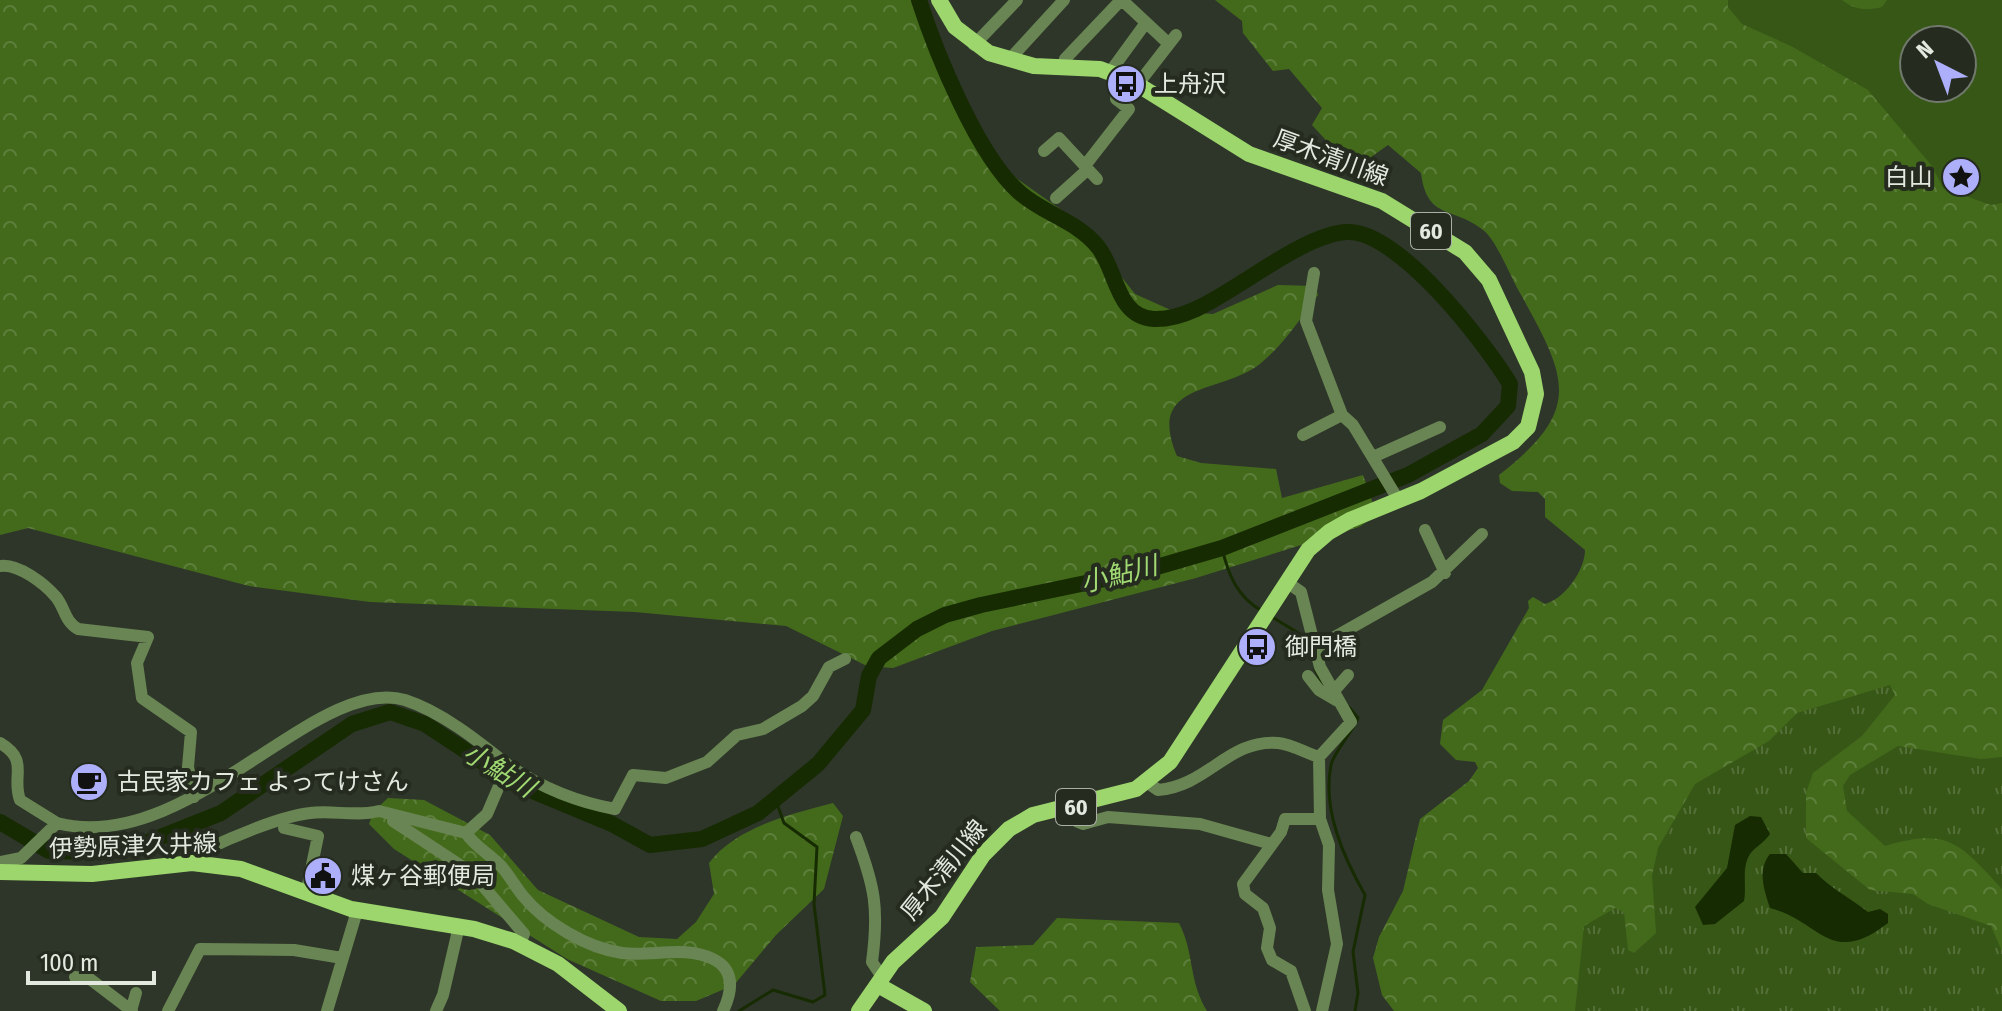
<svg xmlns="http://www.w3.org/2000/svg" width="2002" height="1011" font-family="'Fira Sans Condensed','Noto Sans JP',sans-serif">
<defs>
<pattern id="grass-tufts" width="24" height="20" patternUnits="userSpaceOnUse" patternTransform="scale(2)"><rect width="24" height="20" fill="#375716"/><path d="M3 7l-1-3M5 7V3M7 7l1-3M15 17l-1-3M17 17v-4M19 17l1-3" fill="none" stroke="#546f38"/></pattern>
<pattern id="forest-crowns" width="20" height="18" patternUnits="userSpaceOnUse" patternTransform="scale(2)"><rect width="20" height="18" fill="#436a1b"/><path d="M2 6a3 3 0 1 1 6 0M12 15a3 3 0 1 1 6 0" fill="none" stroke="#5e7f3c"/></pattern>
</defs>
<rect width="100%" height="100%" fill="#2e3629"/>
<path fill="url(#grass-tufts)" d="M2002,673V1011H1512L1595,729L1822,688Z"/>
<path fill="url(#forest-crowns)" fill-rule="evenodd" d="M0,0H911L942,79L985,156L1077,221L1135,294L1173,311L1213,314L1278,285L1315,286L1318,295C1300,319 1284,344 1261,363C1222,395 1145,380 1177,456L1201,463L1276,469L1282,498L1363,475L1377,515L1359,527L1196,578L992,631L893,668L867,666L786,626L635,612L370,602L249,586L28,528L0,535Z
M1215,0H2002V757L1981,759L1898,746L1850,775L1843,786L1847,811L1885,846C1949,827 1960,844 2002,889V951L1991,926L1928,904L1913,894L1870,890L1806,838V793L1813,773L1862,736L1895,695L1890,685L1797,713L1769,741L1695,784L1658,848L1652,876L1656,933L1634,953L1628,950L1624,912L1615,908L1584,926L1575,1011H1394L1382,995L1373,958L1379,937L1403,891L1420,819L1469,781L1478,768L1475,762L1456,760L1440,744L1443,720L1482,690L1529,608L1528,601L1533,597L1545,604C1564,599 1585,571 1585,550L1545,517V499L1538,492L1512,491L1500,483L1499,475C1584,409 1567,378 1520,293C1511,278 1496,239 1483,230C1454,206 1427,221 1421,173L1388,145L1360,165L1344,160L1312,125L1322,108L1289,69L1273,71L1243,33L1242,21ZM1914,40H1962V88H1914Z
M388,798L424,800L490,835L538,890L639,937L677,939L696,922L714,894L709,863C736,827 791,814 833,803L843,816L824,889L776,935L734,985L696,1001H661L567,959L394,849L369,824L374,811Z
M1057,918L1179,923C1195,954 1188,980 1207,1011H1000L970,982L976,947L1033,945Z"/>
<path fill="#375716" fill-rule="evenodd" d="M1728,0H1842C1855,10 1867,11 1882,7L1887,0H2002V203L1991,205L1943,188L1932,166L1868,90L1791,46L1742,24L1728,7ZM1914,40H1962V88H1914Z"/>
<path fill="#172b02" d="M1750,816L1761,817L1770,834C1765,842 1755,847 1750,854C1741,868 1747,886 1744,901L1715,924L1703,925L1695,907L1727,868L1735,825Z
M1770,854H1786L1803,873H1816C1832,889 1850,898 1868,912L1880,909L1888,914V923C1830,968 1821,921 1770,908C1764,890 1757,870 1770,854Z"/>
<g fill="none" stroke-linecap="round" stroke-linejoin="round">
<path stroke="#172b02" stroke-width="3" d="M1222,548C1228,574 1237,597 1262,611
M1272,617L1300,634L1310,647
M1315,669L1322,683
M1349,707L1358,718C1352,733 1333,753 1331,765C1322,810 1344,858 1365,895L1353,952L1358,993L1355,1011
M739,1011L773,990L813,1002L825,995L814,904L817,847L784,823L776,801"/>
<path stroke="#172b02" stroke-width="16" d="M0,822L49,851L105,852L138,846L221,813L352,724L390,712L425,724L516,784L612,824L650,845L702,839L758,813L818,764L863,710L869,676L879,658L917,629L945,615L981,605L1143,571L1222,548L1408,475L1482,434L1508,406L1510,384C1485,343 1397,228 1346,232C1313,234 1266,268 1238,285C1214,300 1184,320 1154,319C1116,317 1117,270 1098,247C1078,221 1043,214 1019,192C978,156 936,53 919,0"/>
<path stroke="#698553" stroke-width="12" d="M1122,0L1169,44
M974,45L1017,0
M1009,60L1064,0
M1063,66L1065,59L1121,0
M1110,72L1145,24
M1138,84L1176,35
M1044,151L1059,138L1097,179
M1056,198L1086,171L1087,163L1129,109L1116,99L1132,81
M1314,273L1306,321L1342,415L1353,425L1399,501
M1303,435L1342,415
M1373,457L1440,427
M1425,530L1445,573
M0,566C18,563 45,584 56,597C65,608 65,622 78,629L148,637L137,663L142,698L191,732L188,767L194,797
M1288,583L1301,592L1320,667L1351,722L1319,757L1320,819L1329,845L1328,890L1337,944L1322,1011
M1317,647L1432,582L1482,534
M1308,676L1319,690L1336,700
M1333,692L1348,675
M0,743C30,761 11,775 20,800L57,823L21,858L0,862
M508,765C540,787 577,802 615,809L633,775L666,778L707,762L737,735L763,729L802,706L813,696L829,667L845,659
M1148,783L1158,790C1208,786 1228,739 1278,743C1291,744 1306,753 1319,757
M1078,807V822L1083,824L1108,817L1200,824L1271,844
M393,821L472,873L524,934L520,944
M57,823C188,857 315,674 405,700C442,712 478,741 508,765L487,814L466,833C475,847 490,854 501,866C509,875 515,886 523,896C545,923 587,948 622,953C651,957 685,945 713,959C736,970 732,992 723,1011
M284,828L318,836L306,894
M856,837C875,887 879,909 872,962L882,977
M199,863L203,851C230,838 281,816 310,813C333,810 355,817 379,811L466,833
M75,977L90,979L132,1011
M131,1011L136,993
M168,1011L200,949L294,950L342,958
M327,1011L357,911
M436,1011L443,995L459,926
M1305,1011L1291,971L1272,960L1267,948L1270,928L1263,908L1245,894L1243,884L1281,832L1285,819H1320"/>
<path stroke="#9cd66c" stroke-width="16" d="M0,872L92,874L192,863L241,869L351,909L474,929L513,941L558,964L619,1011
M878,985L924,1011
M859,1011L893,962L942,917L983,855L1009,829L1033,815L1136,789L1170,762L1308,550L1329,532L1350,520L1421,491L1513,442L1528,427L1536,394L1532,372L1489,280L1465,252L1382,201L1249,154L1132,81L1100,69L1034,66L989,53L955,27L939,0"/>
</g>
<defs>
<symbol id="bus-disc" viewBox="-11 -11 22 22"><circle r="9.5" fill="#adaffb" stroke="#252c1f"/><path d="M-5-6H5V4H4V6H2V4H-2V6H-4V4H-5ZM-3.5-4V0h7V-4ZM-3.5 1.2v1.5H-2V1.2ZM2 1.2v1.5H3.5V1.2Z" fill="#111"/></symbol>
<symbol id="sight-disc" viewBox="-11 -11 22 22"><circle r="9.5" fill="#adaffb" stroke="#252c1f"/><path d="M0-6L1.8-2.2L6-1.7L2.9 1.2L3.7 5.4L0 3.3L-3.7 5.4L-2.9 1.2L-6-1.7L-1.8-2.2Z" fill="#111"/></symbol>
<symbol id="cafe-disc" viewBox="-11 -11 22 22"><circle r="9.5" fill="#adaffb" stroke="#252c1f"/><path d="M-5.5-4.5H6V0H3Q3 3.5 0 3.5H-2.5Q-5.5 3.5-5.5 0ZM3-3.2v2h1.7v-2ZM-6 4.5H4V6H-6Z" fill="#111"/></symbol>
<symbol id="civic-disc" viewBox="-11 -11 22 22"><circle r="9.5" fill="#adaffb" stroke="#252c1f"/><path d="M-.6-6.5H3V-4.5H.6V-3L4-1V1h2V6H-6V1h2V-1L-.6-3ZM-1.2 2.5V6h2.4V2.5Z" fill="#111"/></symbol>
</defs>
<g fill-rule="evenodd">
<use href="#bus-disc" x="1104" y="62" width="44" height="44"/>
<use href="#sight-disc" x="1939" y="155" width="44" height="44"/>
<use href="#bus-disc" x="1235" y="625" width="44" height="44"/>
<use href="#cafe-disc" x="67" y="760" width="44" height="44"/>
<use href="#civic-disc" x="301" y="854" width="44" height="44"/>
</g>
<g text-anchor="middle" stroke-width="8" stroke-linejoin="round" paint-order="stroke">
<g fill="#252c1f" stroke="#abb0a6" stroke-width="2">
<rect x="1411" y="213" width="40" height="36" rx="6"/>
<rect x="1056" y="789" width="40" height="36" rx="6"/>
</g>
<g font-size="22" font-weight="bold" fill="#e4e9e0">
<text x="1431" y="239">60</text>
<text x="1076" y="815">60</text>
</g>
<g font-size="24" fill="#e4e9e0" stroke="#252c1f" text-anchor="start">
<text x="1154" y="92">上舟沢</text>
<text x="1933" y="185" text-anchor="end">白山</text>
<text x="1285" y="655">御門橋</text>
<text x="117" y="790">古民家カフェ よってけさん</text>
<text x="351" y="884">煤ヶ谷郵便局</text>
</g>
<g font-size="24" fill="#e4e9e0" stroke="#252c1f">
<text transform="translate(1331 158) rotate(20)" y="8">厚木清川線</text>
<text transform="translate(133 846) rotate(-2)" y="8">伊勢原津久井線</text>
<text transform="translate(944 870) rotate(-51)" y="8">厚木清川線</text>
</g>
<g font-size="26" font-style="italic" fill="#a1d972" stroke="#252c1f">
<text transform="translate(1119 574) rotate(-14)" y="9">小鮎川</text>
<text transform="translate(499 770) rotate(31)" y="9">小鮎川</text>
</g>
</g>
<g transform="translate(1938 64) rotate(318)"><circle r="38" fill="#252c1f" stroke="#71786c" stroke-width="2"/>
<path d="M0-6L14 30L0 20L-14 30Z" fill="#adaffb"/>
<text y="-12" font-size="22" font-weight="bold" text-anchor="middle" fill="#e4e9e0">N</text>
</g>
<path d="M28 971v12h126v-12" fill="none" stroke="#e4e9e0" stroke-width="4"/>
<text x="40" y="971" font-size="24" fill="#e4e9e0" stroke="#252c1f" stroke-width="6" paint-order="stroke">100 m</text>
</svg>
